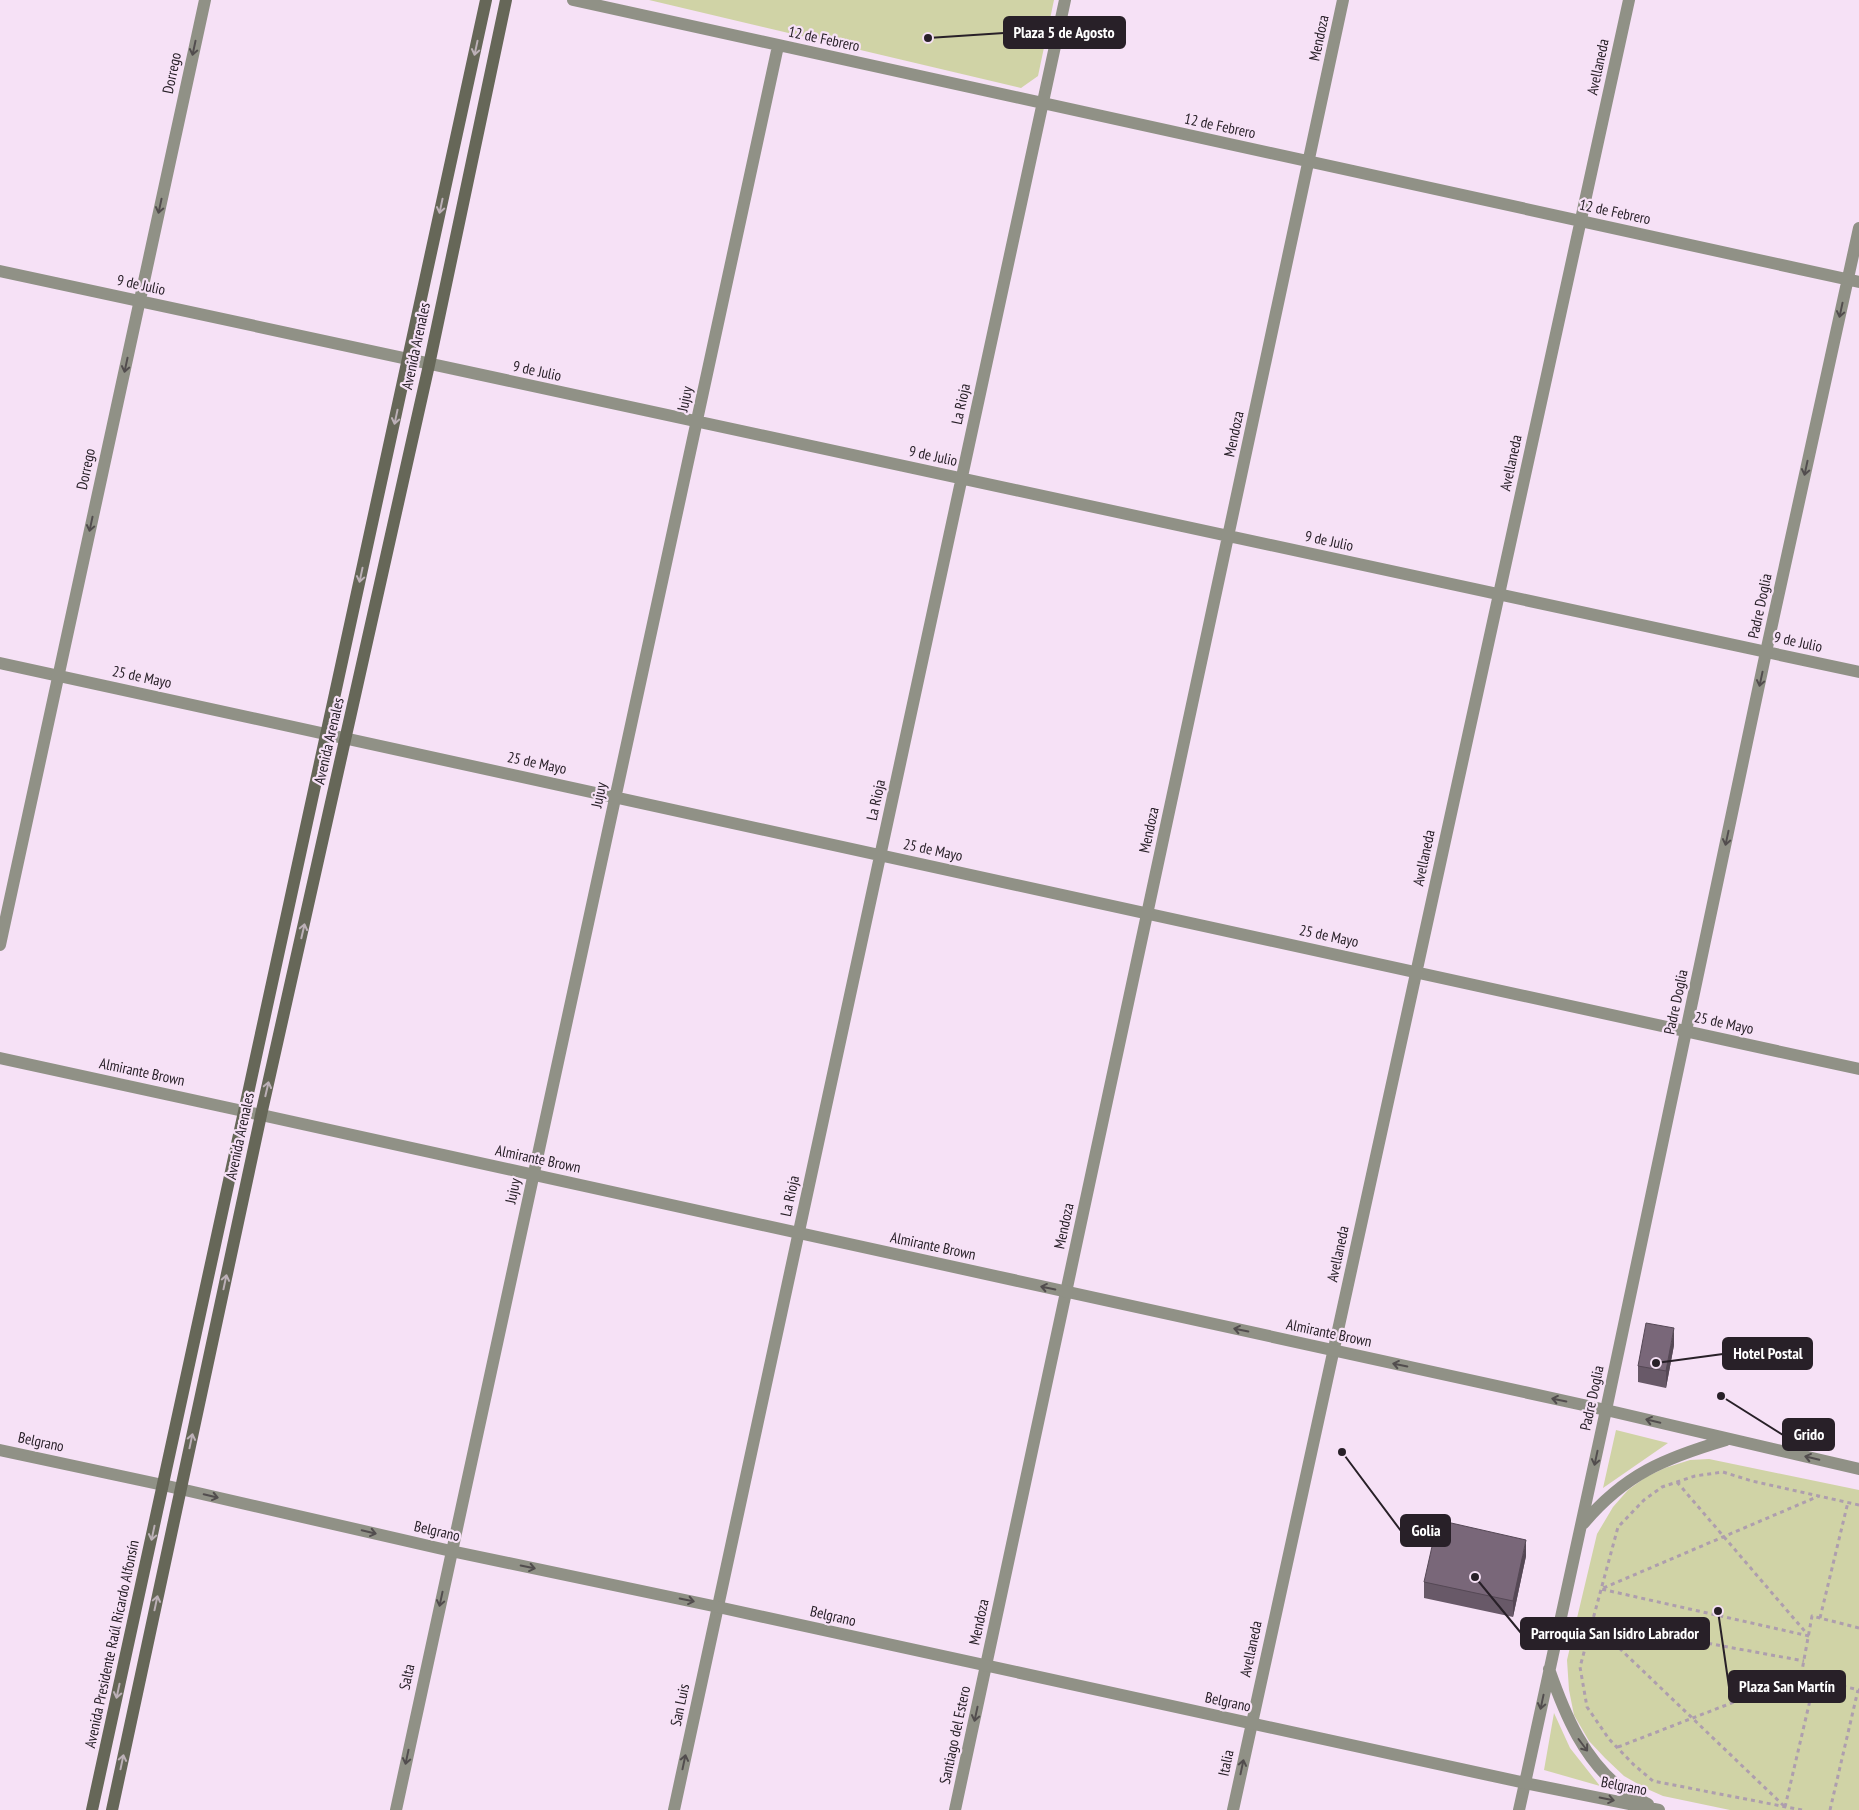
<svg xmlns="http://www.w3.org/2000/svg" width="1859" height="1810" font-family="'PT Sans Narrow',sans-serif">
<rect width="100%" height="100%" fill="#f6e1f6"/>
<path fill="#d0d3a6" d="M649,0H1054L1038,76L1021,88Z
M1616,1430L1668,1443L1603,1488Z
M1709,1459L1859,1490V1810H1730L1663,1796L1645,1788L1624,1776L1605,1758L1589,1741L1574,1715L1569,1690L1567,1660L1597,1534L1613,1507L1628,1490L1646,1477L1665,1468L1690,1460Z
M1554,1713L1570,1748L1600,1786L1544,1770Z"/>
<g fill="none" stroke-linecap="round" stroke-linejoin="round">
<path stroke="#ae9eae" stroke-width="3" stroke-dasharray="4 4" stroke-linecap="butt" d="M1677,1482L1808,1635
M1820,1618L1848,1502
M1859,1628L1812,1616L1801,1676L1859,1690
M1809,1636L1601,1589L1819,1496
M1618,1747L1801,1676
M1784,1806L1592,1622L1804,1661
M1785,1807L1815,1679
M1802,1810L1653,1781L1633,1764L1609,1739L1587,1707L1580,1667L1618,1527L1644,1500L1662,1487L1695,1476L1723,1472L1752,1481L1859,1505
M1830,1810L1858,1690"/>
<path stroke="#909186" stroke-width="12" d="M573,0L1859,282
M0,271L1859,672
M0,663L1859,1069
M0,945L205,0
M0,1058L243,1111
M1606,1410L1766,652L1859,228
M0,1450L163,1485
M396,1810L778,46
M674,1810L1065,0
M955,1810L1343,0
M1233,1810L1629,0
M1519,1810L1525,1783"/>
<path stroke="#909186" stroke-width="12" d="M243,1111L1606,1410L1859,1469
M163,1485L451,1551L718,1607L1525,1783L1659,1810
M1583,1524C1625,1474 1665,1458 1726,1440
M1549,1669C1565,1715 1584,1761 1624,1791C1631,1796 1640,1800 1648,1804
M1525,1783L1606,1410"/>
<path stroke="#666758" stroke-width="12" d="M92,1810L486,0
M112,1810L261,1115L429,365L506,0"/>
</g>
<path fill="#685968" d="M1674,1345L1666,1388L1638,1382V1366Z
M1526,1556L1513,1617L1424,1598V1582Z"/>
<path fill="#554855" d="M1674,1328V1345L1666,1388V1371Z
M1526,1540V1556L1513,1617V1601Z"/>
<path fill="#796779" stroke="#554855" d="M1646,1323L1674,1328L1666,1371L1638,1366Z
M1438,1520L1526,1540L1513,1601L1424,1582Z"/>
<defs><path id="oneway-shaft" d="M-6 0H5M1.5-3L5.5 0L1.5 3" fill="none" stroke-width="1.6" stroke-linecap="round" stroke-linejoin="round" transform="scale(1.25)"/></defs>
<g stroke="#524d4e">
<use href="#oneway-shaft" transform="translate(194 48) rotate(102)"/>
<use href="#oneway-shaft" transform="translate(160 206) rotate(102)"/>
<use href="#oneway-shaft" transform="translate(1841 310) rotate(102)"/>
<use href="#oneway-shaft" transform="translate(126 365) rotate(102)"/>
<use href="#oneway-shaft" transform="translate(1806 468) rotate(102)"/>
<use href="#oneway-shaft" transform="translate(91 524) rotate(102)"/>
<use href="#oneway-shaft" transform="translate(1761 679) rotate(102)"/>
<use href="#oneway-shaft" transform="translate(1727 838) rotate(102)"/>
<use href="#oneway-shaft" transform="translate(1048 1288) rotate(-168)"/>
<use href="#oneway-shaft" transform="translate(1241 1330) rotate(-168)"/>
<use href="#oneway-shaft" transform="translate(1400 1365) rotate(-168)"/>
<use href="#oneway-shaft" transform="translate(1559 1400) rotate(-168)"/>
<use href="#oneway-shaft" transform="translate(1653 1421) rotate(-167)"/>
<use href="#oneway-shaft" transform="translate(1596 1458) rotate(102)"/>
<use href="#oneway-shaft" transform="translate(1812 1458) rotate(-167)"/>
<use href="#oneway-shaft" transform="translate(211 1496) rotate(13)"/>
<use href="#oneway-shaft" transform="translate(369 1532) rotate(13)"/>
<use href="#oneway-shaft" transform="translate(528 1567) rotate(12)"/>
<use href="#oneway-shaft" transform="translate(441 1599) rotate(102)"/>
<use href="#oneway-shaft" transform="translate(687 1600) rotate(12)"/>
<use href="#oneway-shaft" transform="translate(1542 1702) rotate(102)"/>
<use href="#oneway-shaft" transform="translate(976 1714) rotate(102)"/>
<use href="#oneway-shaft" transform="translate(1583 1745) rotate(53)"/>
<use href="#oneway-shaft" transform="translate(407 1757) rotate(102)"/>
<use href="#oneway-shaft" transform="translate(684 1762) rotate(-78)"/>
<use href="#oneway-shaft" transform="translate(1242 1767) rotate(-78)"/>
<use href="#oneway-shaft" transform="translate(1607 1799) rotate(11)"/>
</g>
<g stroke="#bcb0b7">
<use href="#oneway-shaft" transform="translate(476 48) rotate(102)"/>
<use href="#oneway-shaft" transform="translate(441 206) rotate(102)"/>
<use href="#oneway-shaft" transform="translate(396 417) rotate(102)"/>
<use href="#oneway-shaft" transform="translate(361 575) rotate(102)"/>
<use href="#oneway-shaft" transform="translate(303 931) rotate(-77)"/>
<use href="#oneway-shaft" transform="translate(267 1089) rotate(-77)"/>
<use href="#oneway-shaft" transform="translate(225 1282) rotate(-78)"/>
<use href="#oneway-shaft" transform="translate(191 1441) rotate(-78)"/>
<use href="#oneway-shaft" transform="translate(153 1533) rotate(102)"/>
<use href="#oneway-shaft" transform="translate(156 1603) rotate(-78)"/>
<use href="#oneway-shaft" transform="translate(118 1691) rotate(102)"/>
<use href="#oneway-shaft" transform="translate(122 1762) rotate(-78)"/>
</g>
<g text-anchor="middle" stroke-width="4.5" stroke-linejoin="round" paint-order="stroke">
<g font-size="15" fill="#282028" stroke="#f6e1f6">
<text transform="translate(1319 38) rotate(-78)" y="5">Mendoza</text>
<text transform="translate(824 39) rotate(12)" y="5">12 de Febrero</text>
<text transform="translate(1598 67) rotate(-78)" y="5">Avellaneda</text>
<text transform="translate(172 73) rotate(-78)" y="5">Dorrego</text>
<text transform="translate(1220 126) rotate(12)" y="5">12 de Febrero</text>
<text transform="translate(1615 212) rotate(12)" y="5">12 de Febrero</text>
<text transform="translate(141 285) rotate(12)" y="5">9 de Julio</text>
<text transform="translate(416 346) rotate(-78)" y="5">Avenida Arenales</text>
<text transform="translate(537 371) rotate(12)" y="5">9 de Julio</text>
<text transform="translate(685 399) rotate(-78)" y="5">Jujuy</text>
<text transform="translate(961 404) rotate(-78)" y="5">La Rioja</text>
<text transform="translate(1234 434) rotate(-78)" y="5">Mendoza</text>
<text transform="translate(933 456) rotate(12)" y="5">9 de Julio</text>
<text transform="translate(1511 463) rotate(-78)" y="5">Avellaneda</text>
<text transform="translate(86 469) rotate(-78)" y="5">Dorrego</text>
<text transform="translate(1329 541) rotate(12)" y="5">9 de Julio</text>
<text transform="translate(1760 606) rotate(-78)" y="5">Padre Doglia</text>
<text transform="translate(1798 642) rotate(12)" y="5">9 de Julio</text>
<text transform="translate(142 677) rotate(12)" y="5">25 de Mayo</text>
<text transform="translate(329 741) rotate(-77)" y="5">Avenida Arenales</text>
<text transform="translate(537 763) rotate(12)" y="5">25 de Mayo</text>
<text transform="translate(599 795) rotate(-78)" y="5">Jujuy</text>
<text transform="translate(876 800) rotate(-78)" y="5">La Rioja</text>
<text transform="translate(1149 830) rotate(-78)" y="5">Mendoza</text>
<text transform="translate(933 850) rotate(12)" y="5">25 de Mayo</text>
<text transform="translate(1424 858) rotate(-78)" y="5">Avellaneda</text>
<text transform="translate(1329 936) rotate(12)" y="5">25 de Mayo</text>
<text transform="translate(1676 1002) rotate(-78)" y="5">Padre Doglia</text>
<text transform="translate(1724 1023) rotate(12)" y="5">25 de Mayo</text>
<text transform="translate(142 1072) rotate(12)" y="5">Almirante Brown</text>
<text transform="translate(240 1136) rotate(-78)" y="5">Avenida Arenales</text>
<text transform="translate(538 1159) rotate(12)" y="5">Almirante Brown</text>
<text transform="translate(513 1191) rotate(-78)" y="5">Jujuy</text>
<text transform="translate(790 1196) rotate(-78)" y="5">La Rioja</text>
<text transform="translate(1064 1226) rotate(-78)" y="5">Mendoza</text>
<text transform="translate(933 1246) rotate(12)" y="5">Almirante Brown</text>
<text transform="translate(1338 1254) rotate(-78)" y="5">Avellaneda</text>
<text transform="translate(1329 1333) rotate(12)" y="5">Almirante Brown</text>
<text transform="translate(1592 1398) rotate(-78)" y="5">Padre Doglia</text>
<text transform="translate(41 1442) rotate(12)" y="5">Belgrano</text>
<text transform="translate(437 1531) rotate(13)" y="5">Belgrano</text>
<text transform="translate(833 1616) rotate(13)" y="5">Belgrano</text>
<text transform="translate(979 1622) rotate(-78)" y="5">Mendoza</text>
<text transform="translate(112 1644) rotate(-78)" y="5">Avenida Presidente Raúl Ricardo Alfonsín</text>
<text transform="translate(1251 1649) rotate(-78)" y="5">Avellaneda</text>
<text transform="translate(407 1677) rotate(-78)" y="5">Salta</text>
<text transform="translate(1228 1702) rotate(12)" y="5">Belgrano</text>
<text transform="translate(680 1705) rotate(-78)" y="5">San Luis</text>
<text transform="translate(955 1735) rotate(-78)" y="5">Santiago del Estero</text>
<text transform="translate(1226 1763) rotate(-78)" y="5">Italia</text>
<text transform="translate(1624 1786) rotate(11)" y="5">Belgrano</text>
</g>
</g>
<path fill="none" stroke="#282028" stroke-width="2" d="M928 38L1004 33M1656 1363L1723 1354M1721 1396L1783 1435M1342 1452L1401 1531M1475 1577L1521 1633M1718 1611L1729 1687"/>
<g fill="#282028" stroke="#f6e1f6" stroke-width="2">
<circle cx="928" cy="38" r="5"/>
<circle cx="1656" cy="1363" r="5"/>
<circle cx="1721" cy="1396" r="5"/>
<circle cx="1342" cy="1452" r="5"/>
<circle cx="1475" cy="1577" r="5"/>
<circle cx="1718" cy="1611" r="5"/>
</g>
<g fill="#282028" stroke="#282028" stroke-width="2">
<rect x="1004" y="17" width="121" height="31" rx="5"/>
<rect x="1723" y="1338" width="89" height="31" rx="5"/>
<rect x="1783" y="1419" width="51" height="31" rx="5"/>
<rect x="1401" y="1515" width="49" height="31" rx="5"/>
<rect x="1521" y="1618" width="188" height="31" rx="5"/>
<rect x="1729" y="1671" width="116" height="31" rx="5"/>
</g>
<g font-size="16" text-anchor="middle" font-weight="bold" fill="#fff">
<text x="1064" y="38">Plaza 5 de Agosto</text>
<text x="1768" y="1359">Hotel Postal</text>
<text x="1809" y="1440">Grido</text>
<text x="1426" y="1536">Golia</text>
<text x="1615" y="1639">Parroquia San Isidro Labrador</text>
<text x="1787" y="1692">Plaza San Martín</text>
</g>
</svg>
